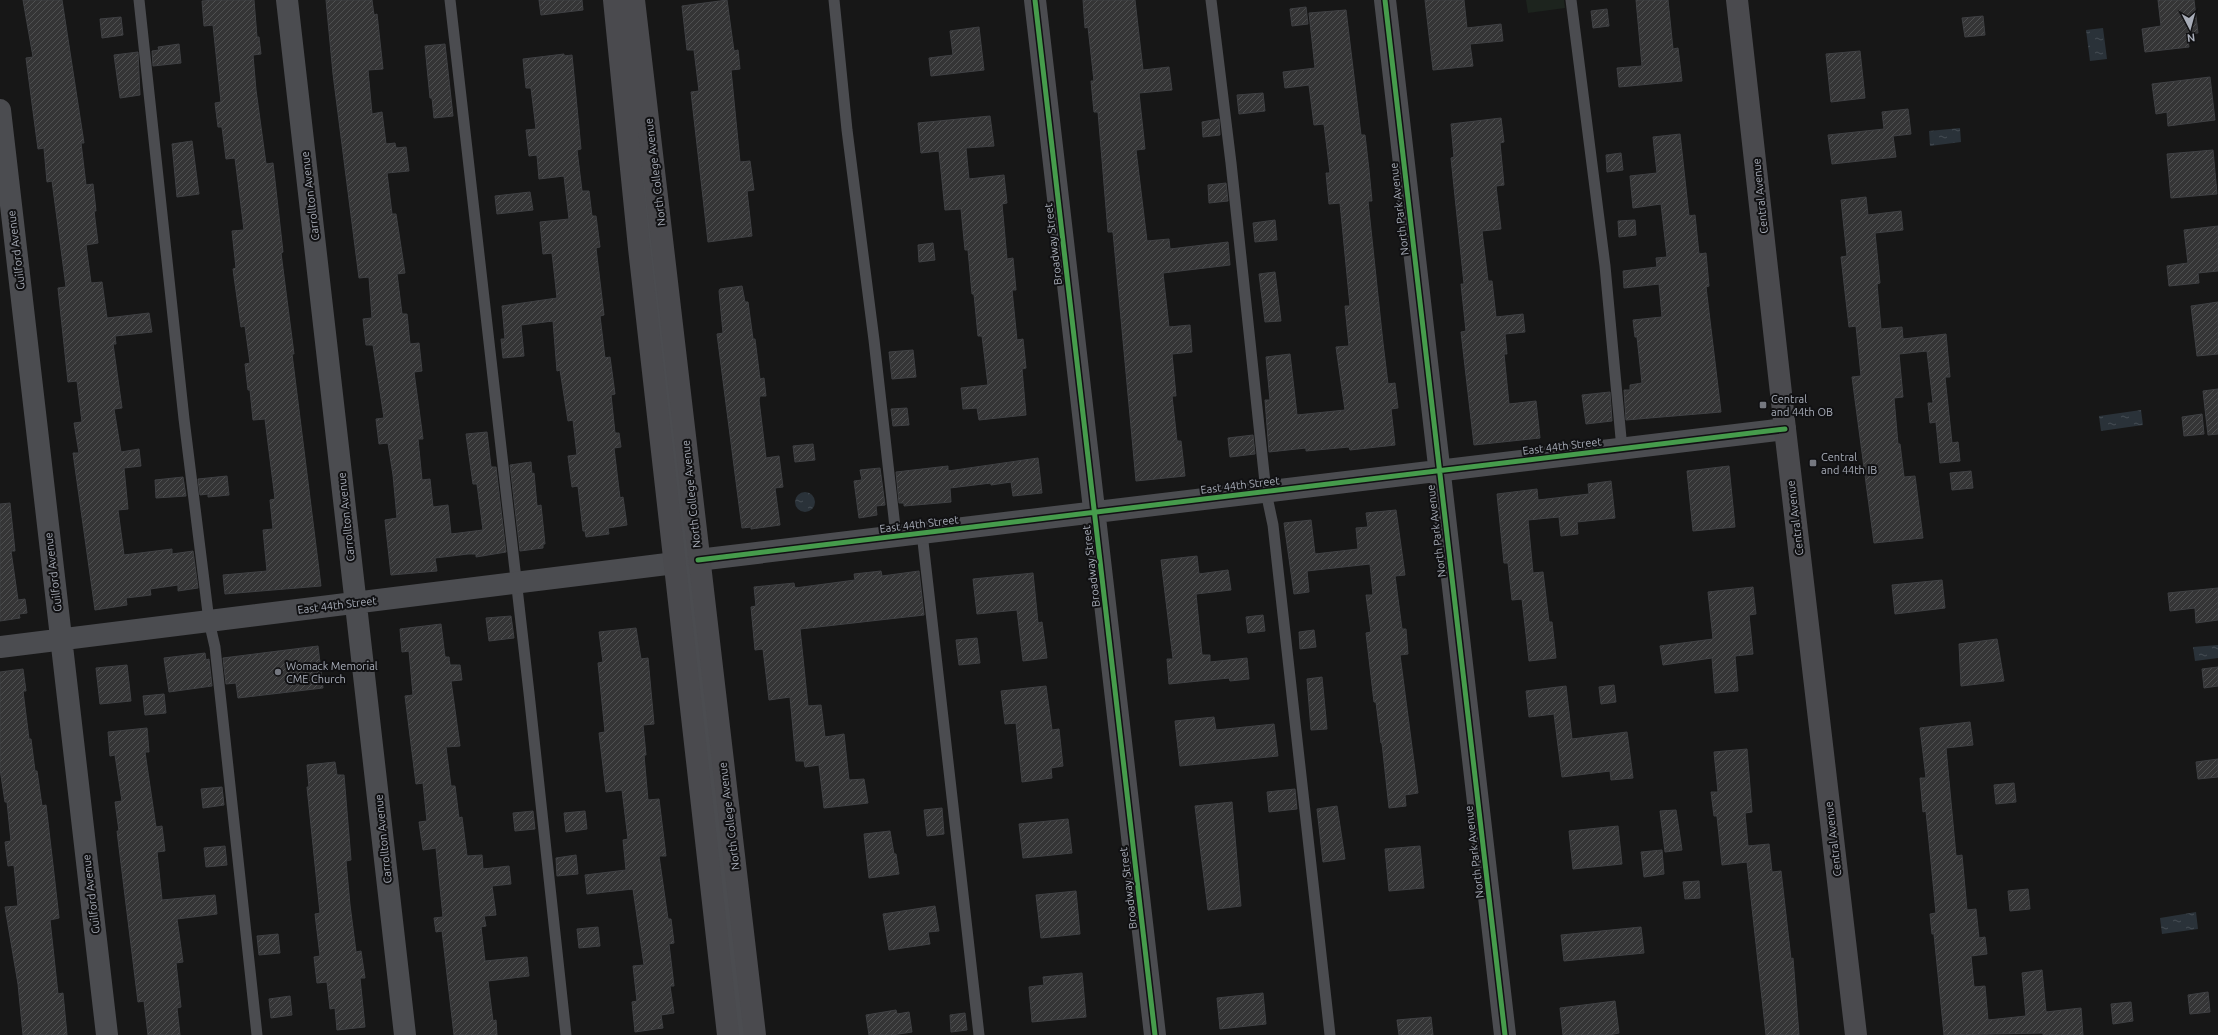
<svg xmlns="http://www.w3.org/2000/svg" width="2218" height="1035" font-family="Ubuntu,sans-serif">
<defs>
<pattern id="water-ripples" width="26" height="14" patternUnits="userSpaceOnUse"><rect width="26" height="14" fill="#2a3239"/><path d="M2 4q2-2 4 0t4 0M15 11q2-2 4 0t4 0" fill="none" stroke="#464d54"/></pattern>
<pattern id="building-hatch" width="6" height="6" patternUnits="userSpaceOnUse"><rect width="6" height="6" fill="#353536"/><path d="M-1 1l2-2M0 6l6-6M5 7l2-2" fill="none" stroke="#4f5051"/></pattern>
</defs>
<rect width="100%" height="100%" fill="#171717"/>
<path fill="#1d241e" d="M1526,0H1564L1565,8L1528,13Z"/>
<path fill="url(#water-ripples)" d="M2103,28L2107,59L2090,61L2086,30Z
M1960,128L1961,142L1930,146L1929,131Z
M2141,410L2143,425L2101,431L2099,416Z
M795 502a10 10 0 1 1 20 0a10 10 0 1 1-20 0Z
M2218,645V658L2195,661L2193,647Z
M2196,912L2198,929L2162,934L2160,918Z"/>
<path fill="url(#building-hatch)" stroke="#3f4043" d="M23,0H62L84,143H81L86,185L93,184L96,211H94L98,243L86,245L91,283L102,282L107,318L149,313L152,332L115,336L116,344H113L122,408L114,409L121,452L139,449L141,466L124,468L128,509L118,510L124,555L172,549V554L193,551L198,588L178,591V585L150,589L151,595L126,598L127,605L95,610L73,453H79L74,423L82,422L77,381L68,382L58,288L66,287L52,181L47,182L44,148L38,149L26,58L33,57Z
M214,0H254L257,37H259L261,54L253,55L256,90L266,164L273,163L283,252L281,253L294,354H292L321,586L225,594L223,575L267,571L263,530L273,529L270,500L275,499L265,419L253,420L250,390H248L245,364L250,363L245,326L241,327L233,269L236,268L232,231L244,230L235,158L226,159L222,127H218L215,103L221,102L213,25L204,26L202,1Z
M326,0H372L374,15L377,14L383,69L368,70L372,114L382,112L386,144L395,143L396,148L406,147L409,171L387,173L392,214H396L405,273L397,274L402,314H407L410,344L419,343L422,371L414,372L423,439H418L422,480L430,479L433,507L448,505L451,534L483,530L477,484H473L466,434L487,432L491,467H496L506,552L476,557V554H468L435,558L437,571L391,575L385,520L397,518L393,475L388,443L379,444L376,419L384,418L373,345H366L363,319L372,318L369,277L359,278L333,74Z
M539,0H582L583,10L541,15Z
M727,0L734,51L738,50L740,69L731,70L740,162L750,161L754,190L747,191L752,236L708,242L691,92L699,91L694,50H687L682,6Z
M1083,0H1135L1143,70L1169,67L1172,90L1139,93L1145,149L1136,150L1147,241L1169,239L1170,249L1228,242L1230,265L1163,273L1169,327L1190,325L1192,352L1172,354L1176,396H1172L1177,441H1181L1185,476L1136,481L1113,232H1108L1098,112H1094L1091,81H1094L1088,27L1085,28Z
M1425,0H1464L1467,28L1501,24L1503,41L1470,44L1473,66L1433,70Z
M1636,0H1668L1673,49L1678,48L1682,81L1619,87L1617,68L1642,66Z
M2158,0H2194L2198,33L2187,34L2189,47L2145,52L2142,29L2161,26Z
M1306,7L1308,24L1292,26L1290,9Z
M1607,9L1609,26L1593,28L1591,11Z
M1346,10L1361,135H1365L1369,170L1372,201H1368L1383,343L1388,384L1395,383L1398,408L1391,409L1395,445L1350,450L1349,447L1306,451V448L1269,452L1265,400H1270L1266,357L1290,354L1297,415L1345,410L1336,347L1349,346L1345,306H1350L1340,203L1329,204L1326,173H1330L1324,124L1314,125L1309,85L1285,88L1283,72L1315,68L1309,13Z
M1983,16L1985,35L1965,37L1962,18Z
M121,17L123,35L102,38L100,19Z
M979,27L984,70L931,76L929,58L953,55L950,31Z
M179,44L181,63L153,66L152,51L159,50L158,47Z
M445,44L453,116L434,118L432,98H430L425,46Z
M1860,51L1865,98L1831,102L1826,54Z
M138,52L140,95L120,98L114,55Z
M564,54V56L572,55L581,149L577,150L582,191H589L592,216H596L600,247L596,248L604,315L600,316L605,358L610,357L615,394L611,395L615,433H619L621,447L614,448L620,498L623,497L627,525L608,528L609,534L586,537L585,531H583L578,486L572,487L568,456L577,455L573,420L568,421L560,370L557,371L553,321L521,325L524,356L503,358L501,339H505L502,306L557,298L552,253L543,254L540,222L569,219L564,176L539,179L537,155L529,156L526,130L536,129L531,88H526L523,59Z
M2210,77L2215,120L2168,126L2167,112L2156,114L2152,84Z
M1263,93L1265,111L1239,114L1237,95Z
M1908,109L1911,134L1893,136L1896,157L1832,164L1828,135L1884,129L1882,112Z
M990,116L994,146L966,148L969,179L1004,175L1007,203L1002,204L1007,259L1013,258L1016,290H1012L1017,340L1023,339L1026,368L1022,369L1026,415L979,420L977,408L963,409L961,388L988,385L982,336H978L974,294H972L968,250H965L961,209L945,210L939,151L921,153L918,123Z
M1501,118L1504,142L1500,143L1504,185L1496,186L1501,229L1482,231L1488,281H1492L1496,317L1523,314L1525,332L1505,334L1507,354H1504L1509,404L1536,401L1540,438L1474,445L1461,332L1466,331L1461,284H1464L1451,158L1454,157L1451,124Z
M1219,119L1220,135L1203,137L1202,122Z
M1680,134L1689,216L1695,215L1699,254L1706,253L1709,286L1706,287L1721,412L1626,420L1624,390H1630V385L1642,383L1637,337H1635L1633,320L1662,317L1659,284L1624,288L1623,271L1657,267L1656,258L1667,257L1661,204L1633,208L1630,176L1657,173L1653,137Z
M192,141L199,194L177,197L172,144Z
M2213,150L2217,194L2171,198L2167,154Z
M1621,153L1623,170L1607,172L1606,155Z
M1226,183L1228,201L1209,203L1208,185Z
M530,192L533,210L497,214L495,196Z
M1866,197L1868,215L1901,211L1903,230L1875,233L1880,283L1877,284L1881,329L1902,327L1903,339L1946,334L1950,377H1945L1952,443L1958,442L1960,461L1940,463L1936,422L1930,423L1928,403H1933L1927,351L1899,354L1903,397L1894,398L1898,444H1900L1904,477L1915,476L1923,538L1874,543L1852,377L1861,376L1856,326L1849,327L1841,257L1847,256L1841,200Z
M1275,220L1277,240L1255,242L1253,223Z
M1635,220L1636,235L1619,237L1618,221Z
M2218,226V271L2198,273L2199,283L2169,286L2167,266L2188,263L2184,230Z
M933,243L935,260L919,262L918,245Z
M1275,272L1281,321L1265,322L1259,274Z
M742,286L745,302H748L753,339H755L760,379L764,378L766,396H760L759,400L766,458L779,456L783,487L775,488L780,525L751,529V527L742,528L717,334L723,333L719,291L720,289Z
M2218,302V354L2197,356L2191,306Z
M913,350L916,377L892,379L889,352Z
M2218,389V434L2208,435L2203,391Z
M1610,392L1612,421L1586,424L1582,395Z
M907,408L909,425L893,426L891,409Z
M2202,414L2204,434L2184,436L2182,417Z
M1253,435L1255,454L1230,457L1228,438Z
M813,444L815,460L795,462L793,446Z
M1038,458L1042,493L1013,496L1011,482L991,485V483L950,488L951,502L904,506V503H899L896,472L948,466V471Z
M531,462L532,474L534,473L537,506L541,505L545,544H543V548L520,551L510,465Z
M1729,466L1735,527L1693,531L1687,471Z
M880,468L885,505L876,506L877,515L859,518L854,481L862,480L860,470Z
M1971,471L1973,488L1952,490L1950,473Z
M227,476L229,495L208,497V494L200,495L198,479Z
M183,477L186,496L156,498L155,480Z
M1611,481L1615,518L1577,522L1578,534L1561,536L1559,517L1528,520L1533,573L1543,572L1549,622H1552L1556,658L1529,661L1522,599L1512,600L1508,563H1504L1497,494L1537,489L1538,500L1589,494L1588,484Z
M10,503L15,551H11L18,600L25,599L27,613L19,614L20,618L0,621V504Z
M1396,510L1405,575L1395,576L1402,629H1406L1408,654L1400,655L1418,793L1405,795L1406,806L1389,808L1382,743H1381L1376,702H1374L1366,633L1371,632L1366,595H1373L1370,564L1307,571L1309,592L1294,594L1284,523L1311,520L1315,554L1358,549L1356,528L1368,527L1366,513Z
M1197,556L1199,574L1228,570L1231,590L1196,594L1202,655H1210V662L1247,658L1249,679L1230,681L1229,678L1169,684L1167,659H1173L1161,560Z
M881,571L882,576L919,571L924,615L800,629L808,706L821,705L825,737L844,734L849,780L864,779L868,803L824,808L819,765L805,767L804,761H796L790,697L769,700L763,649L755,650L751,607L756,606L754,587L794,583L795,588L855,580L854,574Z
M1033,573L1038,623L1042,622L1047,658L1023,661L1017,610L977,614L973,579Z
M1942,580L1945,608L1895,614L1892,585Z
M1753,587L1756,614L1749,615L1753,654L1735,656L1738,691L1715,693L1712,658L1663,665L1660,646L1713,639L1708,592Z
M2218,588V620L2196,623L2195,608L2170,611L2168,593Z
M1263,615L1265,631L1248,633L1246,617Z
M511,616L514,638L489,641L486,618Z
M441,624L445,657H449L450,665H460L462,680L451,681L460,746L446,747L451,786H455L459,818L462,817L467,856L482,855L483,869L509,866L511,884L492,886L496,915L484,916L486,926L481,927L485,961L527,957L529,976L488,981L493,1021L496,1020L497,1035H454L442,931L436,932L434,918L443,917L436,848L423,850L419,822L427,821L423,783L416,784L405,696L413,695L409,651L402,652L400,629Z
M636,628L641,659L648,658L654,724L643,725L646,755H644L648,800L659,799L666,856H659L668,919H671L674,943L669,944L674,986H670L674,1013L661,1015L663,1028L635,1032L632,1002L637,1001L633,966L644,965L633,889L587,894L585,875L626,870L623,840L628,839L622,790L606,792L599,733L605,732L598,663L603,662L599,632Z
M1314,630L1316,647L1300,649L1299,632Z
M977,638L980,663L959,665L956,640Z
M1997,639L2004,681L1961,686L1959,644Z
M318,646L323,688L238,698L236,683L226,684L223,658Z
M205,653L206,660L209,659L212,686L169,692L164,658Z
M127,665L131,701L100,704L96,668Z
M2218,667V686L2204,688L2202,669Z
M23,669L26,691H23L29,739H31L35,771H37L42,806L46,805L53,865L59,918L50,920L58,994L63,993L67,1035H23L18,984L5,907L18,906L14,865L8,866L5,842L11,841L7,802H5L0,769V672Z
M1322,677L1327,729L1311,730L1307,679Z
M1614,685L1616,702L1601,704L1599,687Z
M1046,686L1052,730L1059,729L1063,766L1051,768L1052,778L1022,782L1016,723L1005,724L1001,691Z
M1566,686L1572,739L1627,732L1633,778L1611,780L1610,771L1562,777L1554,714L1529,717L1526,691Z
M164,694L166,713L145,715L143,696Z
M1214,717L1216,730L1274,724L1278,756L1180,766L1175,721Z
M1970,722L1973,745L1946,748L1956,856L1962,855L1967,910L1976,909L1979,938L1985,937L1987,954L1971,956L1974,987L1985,986L1988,1020L2026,1016L2022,973L2042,970L2046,1012L2081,1008L2083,1035H2043V1033L1944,1035L1934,934H1932L1930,914L1936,913L1926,811L1923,812L1920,778H1926L1920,728Z
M147,728L149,752H145L156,827L162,826L165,851L157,852L162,900L215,895L217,914L177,919L183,962L176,963L181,1007L177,1008L180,1035H148L144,1001L138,1002L117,831H119L115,802L122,801L115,755L110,756L108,732Z
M1747,749L1752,812L1745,813L1748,846L1769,844L1772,872L1781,871L1791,959L1793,958L1799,1035H1766L1747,862L1722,865L1717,816H1714L1711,792H1718L1714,752Z
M2218,759V777L2198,779L2196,762Z
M335,762L337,775H344L351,860L346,861L350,905L356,952L361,951L365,978H360L365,1027L337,1030L335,1008L330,1009L327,982L317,983L314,957L320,956L315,914L320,913L307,787H309L307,765Z
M2014,783L2016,802L1996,804L1994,785Z
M222,787L224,805L203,808L201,789Z
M1295,789L1297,809L1269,812L1267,792Z
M1232,802L1241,906L1208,910L1195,806Z
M1337,806L1345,859L1323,862L1317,809Z
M942,808L944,834L927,836L924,810Z
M1676,810L1682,850L1665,852L1660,811Z
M533,811L535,829L515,831L513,813Z
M585,811L587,829L566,832L564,813Z
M1068,819L1072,853L1023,858L1019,824Z
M1618,826L1622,864L1573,869L1569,831Z
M890,831L894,854H896L899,874L869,878L864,834Z
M225,846L227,865L206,867L204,848Z
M1420,846L1424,888L1389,891L1385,849Z
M1662,850L1664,874L1644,877L1641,852Z
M576,855L578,874L557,876L556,858Z
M1699,881L1700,898L1685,899L1683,882Z
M2028,889L2030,909L2010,911L2008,891Z
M1076,891L1080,934L1041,938L1036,895Z
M935,906L939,931L928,932L930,944L889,950L883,914Z
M598,927L600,946L579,948L577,929Z
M1641,927L1644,953L1564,961L1561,935Z
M278,934L280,953L259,955L257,936Z
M1082,973L1086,1017L1032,1022L1029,987L1044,985L1043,977Z
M2208,992L2210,1012L2190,1014L2188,995Z
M1263,993L1266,1024L1220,1029L1217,998Z
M290,996L292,1015L271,1018L269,999Z
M1615,1001L1619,1033L1609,1035H1563L1560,1008Z
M2131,1002L2133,1021L2113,1024L2111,1004Z
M896,1010L897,1014L909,1012L912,1032L892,1035H869L866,1015Z
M965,1013L967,1030L951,1032L950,1015Z
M1431,1017L1433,1035H1399L1397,1020Z"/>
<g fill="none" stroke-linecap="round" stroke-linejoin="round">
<path stroke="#4b4c50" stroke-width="11" d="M139,0L184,419L209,621L215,647L257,1035
M450,0L529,693L566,1035
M834,0L847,130L874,340L896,536
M1211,0L1231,163L1266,492L1273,525L1330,1035
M1571,0L1605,266L1622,449
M638,126L741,1035
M922,533L979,1035"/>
<path stroke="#4b4c50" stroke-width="22" d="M287,0L405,1035
M1035,0L1155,1035
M1385,0L1505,1035
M0,110L107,1035
M698,560L1785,429
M0,647L675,563"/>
<path stroke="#4a4a4e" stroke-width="22" d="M614,0L639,248L728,1035
M634,0L755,1035
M1737,0L1785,429L1856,1035"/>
<defs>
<path id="cycleway" d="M1035,0L1155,1035
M1385,0L1505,1035
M698,560L1785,429"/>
</defs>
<use href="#cycleway" stroke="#111113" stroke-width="8"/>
<use href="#cycleway" stroke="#469c4c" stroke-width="5"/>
</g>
<g fill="#757880" stroke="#111113" stroke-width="1.5">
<rect x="1759" y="401" width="8" height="8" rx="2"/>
<rect x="1809" y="459" width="8" height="8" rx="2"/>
<circle cx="278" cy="672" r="4"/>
</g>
<g text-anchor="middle" stroke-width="4" stroke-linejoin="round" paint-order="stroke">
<g font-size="11" fill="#a8adb8" stroke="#111113">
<text transform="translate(655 172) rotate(-97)" y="4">North College Avenue</text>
<text transform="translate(310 196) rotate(-97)" y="4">Carrollton Avenue</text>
<text transform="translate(1760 196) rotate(-96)" y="4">Central Avenue</text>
<text transform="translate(1399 209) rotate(-97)" y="4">North Park Avenue</text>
<text transform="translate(1053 244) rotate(-97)" y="4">Broadway Street</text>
<text transform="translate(16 250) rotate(-97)" y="4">Guilford Avenue</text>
<text transform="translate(1562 446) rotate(-7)" y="4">East 44th Street</text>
<text transform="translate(1240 485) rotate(-7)" y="4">East 44th Street</text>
<text transform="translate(691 494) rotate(-96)" y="4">North College Avenue</text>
<text transform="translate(346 517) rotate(-96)" y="4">Carrollton Avenue</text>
<text transform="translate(1795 518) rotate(-97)" y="4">Central Avenue</text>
<text transform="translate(919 524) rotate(-7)" y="4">East 44th Street</text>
<text transform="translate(1436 531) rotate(-97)" y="4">North Park Avenue</text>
<text transform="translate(1091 566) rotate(-97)" y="4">Broadway Street</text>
<text transform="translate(53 572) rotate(-97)" y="4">Guilford Avenue</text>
<text transform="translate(337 605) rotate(-7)" y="4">East 44th Street</text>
<text transform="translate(729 816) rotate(-97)" y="4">North College Avenue</text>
<text transform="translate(383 839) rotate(-96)" y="4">Carrollton Avenue</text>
<text transform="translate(1833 839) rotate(-97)" y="4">Central Avenue</text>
<text transform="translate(1474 852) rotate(-97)" y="4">North Park Avenue</text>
<text transform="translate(1128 888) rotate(-97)" y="4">Broadway Street</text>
<text transform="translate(91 894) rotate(-97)" y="4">Guilford Avenue</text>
</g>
<g font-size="11" fill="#a8adb8" stroke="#111113" text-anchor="start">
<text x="1771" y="403">Central<tspan x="1771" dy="13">and 44th OB</tspan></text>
<text x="1821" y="461">Central<tspan x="1821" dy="13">and 44th IB</tspan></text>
<text x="286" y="670">Womack Memorial<tspan x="286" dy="13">CME Church</tspan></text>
</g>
</g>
<g transform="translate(2190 28) rotate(174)" stroke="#111113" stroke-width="3" paint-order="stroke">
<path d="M0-3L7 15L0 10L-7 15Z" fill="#a8adb8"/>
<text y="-6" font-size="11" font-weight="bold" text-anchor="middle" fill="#a8adb8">N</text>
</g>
</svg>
